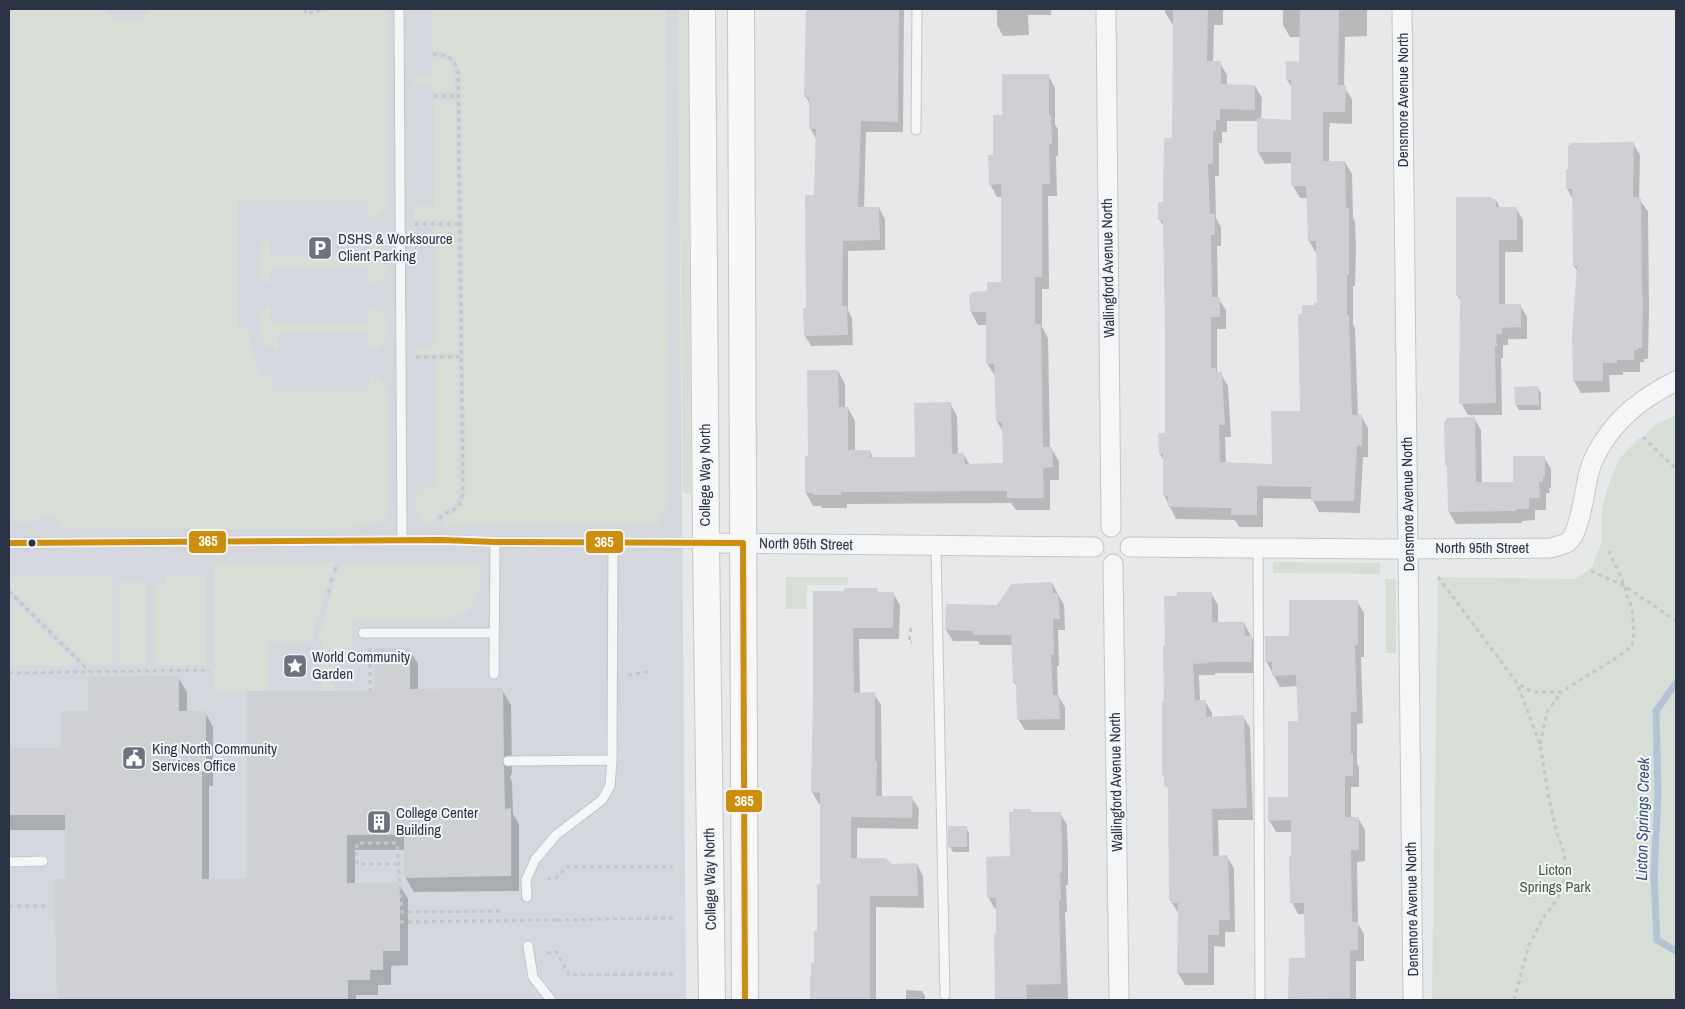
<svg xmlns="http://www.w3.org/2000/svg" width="1685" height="1009" font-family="'Archivo Narrow',sans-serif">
<rect width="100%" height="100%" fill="#e6e8ea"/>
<path fill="#d4d7dd" d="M9,9H678L686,1000H9Z"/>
<path fill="#d6ded6" d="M9,9H108L109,19L125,21L142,17L151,9H388V200C386,211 380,216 369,218V200L238,201V328H247L260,375L272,377L273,393H369V376C380,377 385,383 388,393V511C387,518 383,521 376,524L336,529H60V521H54V517H37L36,522L9,521Z
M433,9H666L669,503L658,524L444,526V518C459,511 465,505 466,489L461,71C457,56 448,51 433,51Z
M678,9H688L691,493H683Z
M433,58C458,57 454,74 455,93H434V86H413V77H433Z
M434,99H455L457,221H414V207L434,206Z
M435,227H457L458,354H416V346H435Z
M270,239L271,256H369V239C393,243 395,282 369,284V267H271L270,284L263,281L259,275V249L263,242Z
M270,306L271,323H369V306C394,310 394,346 369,351V334H278V351L266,345L260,334L261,312L263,309Z
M436,359H458L460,489C457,515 444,504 433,520V526C413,526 417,503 417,489L436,488Z
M1676,415V1000H1432L1438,577L1575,579L1592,567L1601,543L1602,509L1609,484L1619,459L1638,439L1643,437L1655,425Z
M216,562H334L310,642H268V691H214V567Z
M341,562H481C481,595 477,616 439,621H351V655L334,656V691H322V642H317Z
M1273,562L1380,563V574L1273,573Z
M111,575V665H88L9,587V577Z
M166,575H206V665H155V583H165Z
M786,577H848V585H807L806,609H786Z
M1385,579H1395L1396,583V653H1386Z
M119,582H146V665H119Z
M9,596L77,663V665L9,666Z"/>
<path fill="#0003" fill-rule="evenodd" d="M808,9H904L903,132H866L864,209L879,208L885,219V250L848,251V310L852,318L853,345L811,346L805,336L815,197L817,140L810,128V104L806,97V28Z
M997,9H1051V15H1028L1029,35L1003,36L997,25Z
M1165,9H1223V25H1214L1213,62L1220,63L1227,75V86H1255L1262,98L1261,119L1292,121L1293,89L1287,80L1300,63L1301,37H1290L1283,25V9H1367V36L1345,37L1344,87L1352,99V124L1330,123L1329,130V162H1345L1352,174L1353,217L1355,222L1356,249L1355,286H1353V325L1355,328L1358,416H1361L1368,428V457H1363L1360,513L1319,512L1312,499L1263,498V527H1239L1235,520L1176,519L1164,495V461L1160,454L1159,434H1167L1164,227L1160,220L1164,204L1174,140V24H1172L1165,12ZM1227,121H1258V152L1265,164L1292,163L1293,186L1300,198H1308L1309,241L1316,253H1318V304L1304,316L1301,412L1273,465L1226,464L1225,437H1231L1228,386L1221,374L1217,373V329H1226V310L1218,298L1217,246H1221V227L1216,218L1215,176H1219V143H1222V132H1227Z
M1048,75L1055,88V125L1058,129V156H1056L1057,196H1048L1049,289H1042V327L1048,338L1050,448H1051L1059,461V480H1050V510H1016L1011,503L847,504V508H822L821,506H813L806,493L838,371L845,384V408H848L855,421V451H870L873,458H916L950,403L957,416L958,455H964L970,465L1004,464V433L997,422L995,376L987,363V325H978L971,312L988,292L1003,283L1002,197H997L990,184L1003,116Z
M1633,143L1640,155L1639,199L1648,211L1649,308L1648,359H1644V362H1640V372H1623V375H1609L1610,392L1581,393L1574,381V335L1578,272L1574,266L1573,200L1567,188Z
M1492,200H1496L1500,208H1516L1523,220V252H1505V305H1520L1527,317V339H1508V345H1503V358H1501L1502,415H1468L1461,403V302L1458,296Z
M1537,387L1541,393V410H1519L1516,405Z
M1474,418L1481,430L1482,483H1514L1544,457L1551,469V488H1549L1550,493H1546V510H1535V520L1522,521V523L1456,524L1449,512V469L1446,465V450Z
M1052,583L1064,605L1065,630H1058L1059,666H1057L1058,696L1065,707V730H1025L1018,719V688L1014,682L1013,645H980L978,641H953L946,630L997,606Z
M876,589L879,593H893L900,605L899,639H859L860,694H874L881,705L882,797L912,798L919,809L918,829L857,828V859L890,865L917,864L923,876L924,908L876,907V1000H811V977L815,964L821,885V804H819L812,792L845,593Z
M1211,593L1218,605V623H1244L1258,649V673H1215V675H1199L1200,701H1205L1212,713V718L1243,716L1250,728L1253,820H1218L1219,857H1227L1234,868L1235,932H1225V947L1214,946V985H1185L1178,973L1179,914L1170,900L1169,791L1163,775L1166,647Z
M1357,601L1364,613V657H1361L1363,723L1357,724V764L1359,767V787H1351V819L1358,818L1365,830V861L1357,862L1358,924L1364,934V961H1356V1000H1290V959H1306V914H1298L1292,902V832H1276L1269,820L1290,798L1299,722L1298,686L1280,687L1266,661L1291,637Z
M409,649L418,664V690H502L511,705L512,772L510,778L512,782L513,814L519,824V891L414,892L405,877V850H355V884H399L408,899V965L391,966V985H378V995H356V1000H58L55,880H67V830H9V750H62L89,712L178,677L187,692V712H205L213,727V786H209V880H249L375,692Z
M1030,810L1032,814L1060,813L1067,825L1068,858V885H1066L1067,912H1065L1068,1000H996L995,935H997V909H995L988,897L1011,858Z
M966,827L969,833V852H953L950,847Z
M906,990L922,991L925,996V1000H906Z"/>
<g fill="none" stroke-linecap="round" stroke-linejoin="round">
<path stroke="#b4c4d5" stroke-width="7" d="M1676,683L1656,711L1658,794L1654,877L1657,940L1676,951"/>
</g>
<path fill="#ced0d3" d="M806,9H899L898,122L861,121L858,207H879L880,240L843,241L842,306H847L848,335L804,336L803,308H806L805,195H814L816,129H809V97H804Z
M1173,9H1208L1207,61H1221V84L1255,85V110L1220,109V120H1216V131H1213V164H1208L1210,214H1215V235H1211L1212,297H1220V317H1211V368H1216V373L1222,372L1225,425H1219L1220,462L1272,464L1271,411H1300L1298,314H1302V305H1314V302L1317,303L1316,241H1308L1306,186H1291V152H1257V118L1291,120V80H1286V61L1299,62L1300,9H1339L1338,85H1346L1345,112H1323V161H1345L1346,208H1349V275H1347V315H1349L1352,415L1362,414V446H1357L1354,501H1311V487L1257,486V515H1231V508L1168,507V496H1163V454H1159L1158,433H1165V332L1163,220H1158V202H1163L1164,138H1172Z
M1002,74H1049V115H1051L1052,144H1049L1050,184H1042V277H1035V324H1041L1043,447H1052L1053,467L1043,468L1044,498H1007V491L841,492V495H813V493H805V456H808L807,370H838L839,407H848V450H870V457H915L914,403L951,402L952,454L964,453L965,464L1003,463L1002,422H996L994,364H986V312H970L969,294H971V292L987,291V282H1001V184L989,185L988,155H993V115H1002Z
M1634,142L1633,197L1641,198L1642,295H1643L1642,348H1638V350H1634V360H1617V363H1603V381H1573L1572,335L1577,266H1573L1572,189H1566V169H1568V145H1570V143Z
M1456,197H1492V199H1496V207H1517V240H1499V304H1521V327L1502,328V334H1496L1497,346H1495L1496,403L1459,404L1460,296H1456Z
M1538,386L1539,405H1515L1514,387Z
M1475,417L1476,482H1513V456H1545V476H1543V482H1539L1540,498H1529V509H1516V511L1448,512L1447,465H1445L1444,421H1446V418Z
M1052,582L1053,593H1058L1060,619H1053L1054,655H1051L1053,695H1059L1060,719L1017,720L1016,682L1013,683L1011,635H973V631L945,630L946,604L997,605L1011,584Z
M844,588H877V592H894L893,628H853L854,693L875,692V761H877L876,796H913L912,818L851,817V858H886L891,864L917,863L918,896H870V1000H810V976H811V963H814V931H817V884H820V793L811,792L813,693V591H844Z
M1177,592H1212V622H1244L1245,636H1252V662H1209V663L1193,664L1195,700H1206V717L1244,715L1247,808L1212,809L1213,856L1228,855L1230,920H1219V935H1208V973H1177L1178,903H1171V900H1169L1168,786H1164V775H1162V701H1164L1163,646H1165L1164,596H1177Z
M1289,600H1358V645H1355L1357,712H1351V754H1353V776H1345V817H1359V850H1351L1352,922H1358V950H1350V998L1288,999L1289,958H1305L1304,903H1290L1289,856H1291V820L1268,821V797H1288V721H1298L1296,675L1272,676V662H1265V636H1289Z
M374,648H410V689L503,688L504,756L502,762L504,766L505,809L511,808V876L404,878V835H347V883H400V951H383V970H370V980H348V1000H57L54,879H66L65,815H9V748H61V711H88V676H179V711H206V772H202V879H247V691H374Z
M1013,809H1031V812H1061L1062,845V873H1060L1061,900H1059L1061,984L1026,985L1027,1000H995L994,934L996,933V898H987L986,857L1010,856L1009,812H1013Z
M948,826H967V847H948Z"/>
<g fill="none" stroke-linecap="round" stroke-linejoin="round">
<defs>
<path id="lane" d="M399,9L402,540
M916,130L917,9
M9,543L442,540L495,542L703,543
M936,545L945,995
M1258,547L1260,1000
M363,633H494
M494,674L495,542
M508,761L612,760
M9,862L43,861
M527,897L526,880L535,860L556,835L602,800L610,786L612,760L613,543
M528,946L533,977L551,1000"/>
<path id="street" d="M1106,9L1111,527
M1402,9L1413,1000
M706,543L1094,547
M1130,547L1382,549L1551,548C1556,546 1565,545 1569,541C1580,532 1585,488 1589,472C1592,461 1599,448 1606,438C1622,413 1650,394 1676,381
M1113,564L1119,1000"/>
<path id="secondary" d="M702,9L706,543L712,1000
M741,9L745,1000"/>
</defs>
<use href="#lane" stroke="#c4c6c8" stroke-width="11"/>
<use href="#street" stroke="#c4c6c8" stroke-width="21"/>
<use href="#secondary" stroke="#c4c6c8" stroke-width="28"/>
<path stroke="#c5c6ca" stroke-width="3" stroke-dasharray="4 4" stroke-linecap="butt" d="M305,9L306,14L327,9
M433,54C446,54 454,58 458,71L463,489C461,518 448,505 438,520
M434,96H458
M415,224H460
M416,357H462
M1643,437L1676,469
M335,571L336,566
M1591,571L1625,586L1676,621
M1438,577L1517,683L1532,692H1561L1616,658L1632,646L1634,633L1632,607L1626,594L1625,586L1608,549
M331,582L332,578
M9,591L89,671
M328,593L330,588
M911,628L909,642H912
M370,648V691
M9,673L210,670
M628,675L648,672
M1540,744L1547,712L1561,693
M397,864H357V843H397L402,912L503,911
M547,879L556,878L567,867H673
M9,906H45
M557,920L674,918
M547,953L557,952L569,975L675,974
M1514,1000L1529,945L1543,918L1558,898L1566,876L1565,860L1563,849L1557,834L1548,794L1540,744L1517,683"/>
<use href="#lane" stroke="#f5f6f7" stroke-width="9"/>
<use href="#street" stroke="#f5f6f7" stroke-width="19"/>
<use href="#secondary" stroke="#f8f8f8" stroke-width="26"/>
<path stroke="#c5c6ca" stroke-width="3" stroke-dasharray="4 4" stroke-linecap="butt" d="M400,922L557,920"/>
<defs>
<path id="bus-1" d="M9,543L442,540L495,542L743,543L745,1000"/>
</defs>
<use href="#bus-1" stroke="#f4f6f9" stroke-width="10"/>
<use href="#bus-1" stroke="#ce8f0e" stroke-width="6"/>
</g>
<defs>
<symbol id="parking-square" viewBox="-11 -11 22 22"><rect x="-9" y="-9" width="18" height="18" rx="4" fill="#6c737f" stroke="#f4f6f9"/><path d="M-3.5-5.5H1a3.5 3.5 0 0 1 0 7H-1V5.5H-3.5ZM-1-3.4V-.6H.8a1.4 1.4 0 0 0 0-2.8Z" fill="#fff"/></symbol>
<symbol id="sight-square" viewBox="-11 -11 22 22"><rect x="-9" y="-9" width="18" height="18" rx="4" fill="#6c737f" stroke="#f4f6f9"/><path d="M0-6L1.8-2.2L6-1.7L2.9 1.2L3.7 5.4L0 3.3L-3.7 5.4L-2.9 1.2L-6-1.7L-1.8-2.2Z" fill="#fff"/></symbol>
<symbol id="civic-square" viewBox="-11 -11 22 22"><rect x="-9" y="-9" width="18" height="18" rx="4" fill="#6c737f" stroke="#f4f6f9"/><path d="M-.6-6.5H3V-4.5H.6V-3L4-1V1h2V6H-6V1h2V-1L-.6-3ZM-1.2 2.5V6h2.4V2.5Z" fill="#fff"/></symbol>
<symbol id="building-square" viewBox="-11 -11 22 22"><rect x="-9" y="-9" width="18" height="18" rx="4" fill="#6c737f" stroke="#f4f6f9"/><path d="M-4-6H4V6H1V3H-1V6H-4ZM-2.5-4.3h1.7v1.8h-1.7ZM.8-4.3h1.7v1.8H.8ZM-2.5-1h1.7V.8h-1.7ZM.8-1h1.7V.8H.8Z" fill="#fff"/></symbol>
</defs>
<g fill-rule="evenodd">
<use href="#parking-square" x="306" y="234" width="28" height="28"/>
<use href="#sight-square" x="281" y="652" width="28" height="28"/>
<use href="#civic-square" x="120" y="744" width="28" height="28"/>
<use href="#building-square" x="365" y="808" width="28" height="28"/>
</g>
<circle fill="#2b3445" stroke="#f4f6f9" stroke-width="2" cx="32" cy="543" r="4.5"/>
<g text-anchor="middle" stroke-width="4" stroke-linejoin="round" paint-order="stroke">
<g font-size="15" fill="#2b3445" stroke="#f4f6f9">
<text transform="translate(1403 100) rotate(-90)" y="5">Densmore Avenue North</text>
<text transform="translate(1108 268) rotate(-91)" y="5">Wallingford Avenue North</text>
<text transform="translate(705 475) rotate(-90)" y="5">College Way North</text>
<text transform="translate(1408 504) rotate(-91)" y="5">Densmore Avenue North</text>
<text transform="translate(806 544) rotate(1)" y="5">North 95th Street</text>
<text x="1482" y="553">North 95th Street</text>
<text transform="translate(1116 782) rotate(-91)" y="5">Wallingford Avenue North</text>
<text transform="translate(710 879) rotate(-91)" y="5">College Way North</text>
<text transform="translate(1412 909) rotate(-91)" y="5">Densmore Avenue North</text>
</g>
<g font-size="15" fill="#2b3445" stroke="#f4f6f9" text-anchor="start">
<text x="338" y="244">DSHS &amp; Worksource<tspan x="338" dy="17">Client Parking</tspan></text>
<text x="312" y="662">World Community<tspan x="312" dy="17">Garden</tspan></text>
<text x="152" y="754">King North Community<tspan x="152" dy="17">Services Office</tspan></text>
<text x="396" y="818">College Center<tspan x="396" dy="17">Building</tspan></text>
</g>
<g font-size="15" fill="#3f6138" stroke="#f4f6f9">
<text x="1555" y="875">Licton<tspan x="1555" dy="17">Springs Park</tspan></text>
</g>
<g font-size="16" font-style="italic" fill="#34527a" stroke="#f4f6f9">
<text transform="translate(1642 819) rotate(-89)" y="6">Licton Springs Creek</text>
</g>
</g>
<g stroke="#f4f6f9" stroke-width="2">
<rect x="188" y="530" width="39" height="24" rx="5" fill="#ce8f0e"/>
<rect x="585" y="530" width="39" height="24" rx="5" fill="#ce8f0e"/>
<rect x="725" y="789" width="38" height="24" rx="5" fill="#ce8f0e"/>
</g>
<g font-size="14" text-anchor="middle" font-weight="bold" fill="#fff">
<text x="208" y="546">365</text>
<text x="604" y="547">365</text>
<text x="744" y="806">365</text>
</g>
<rect width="1685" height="1009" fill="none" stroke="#2b3445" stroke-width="20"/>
</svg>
